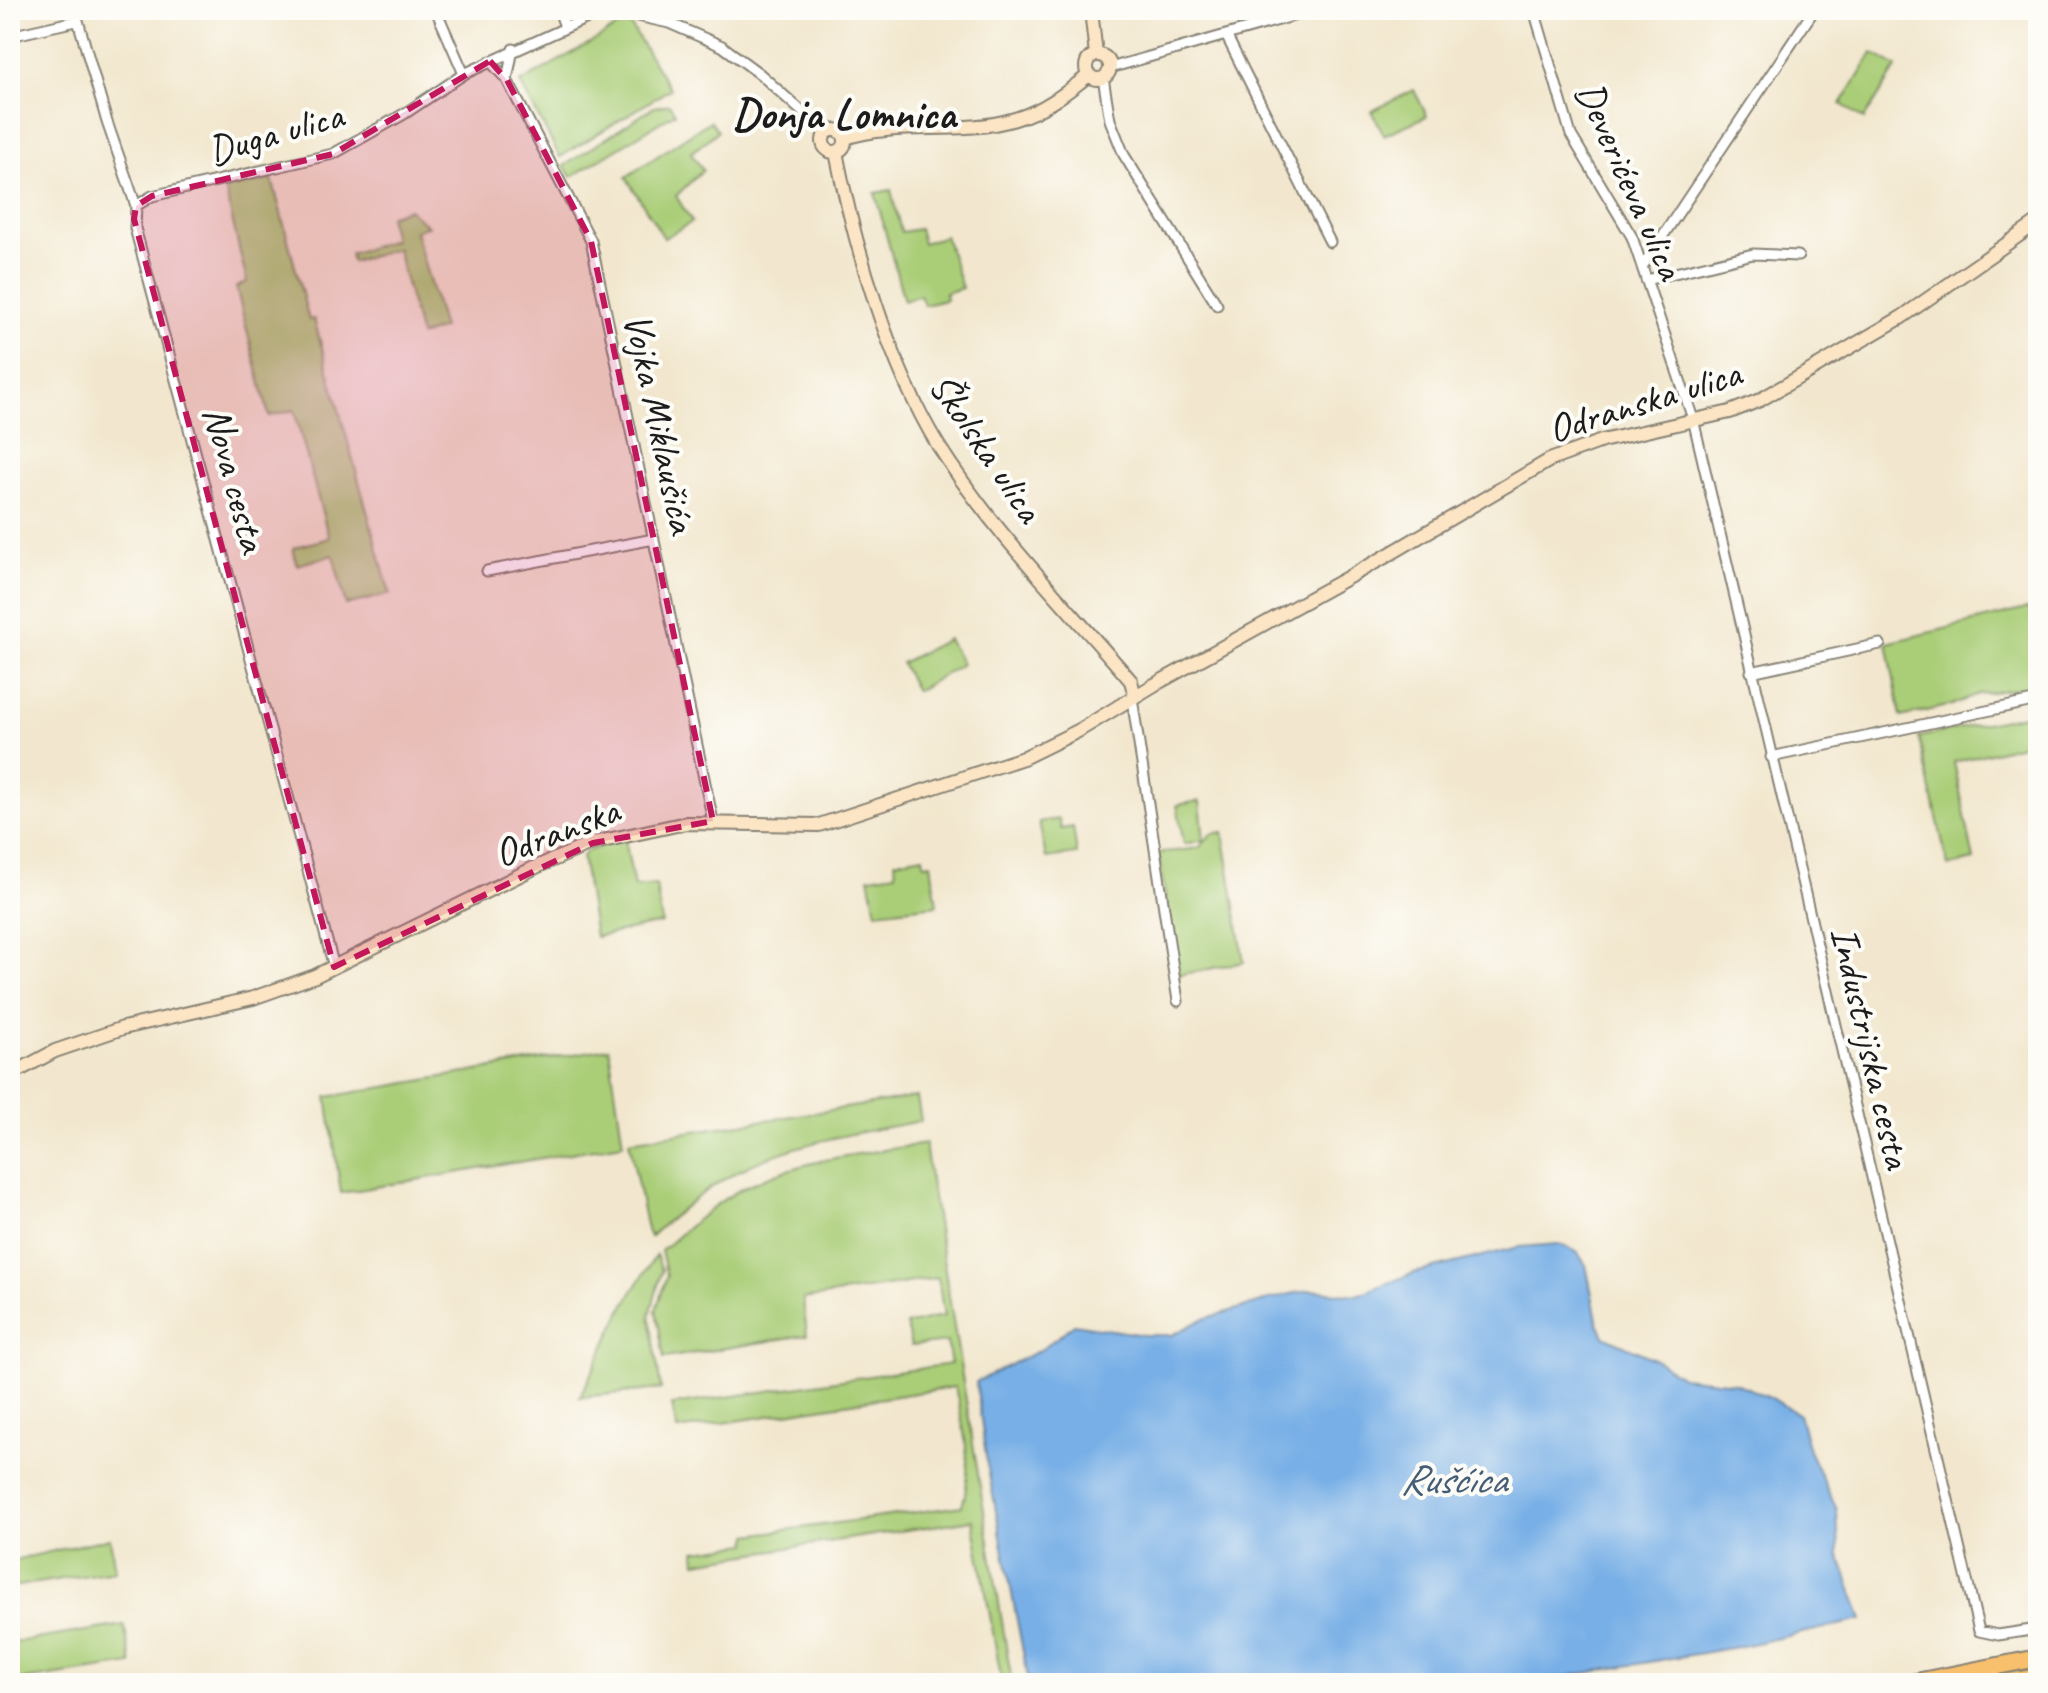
<svg xmlns="http://www.w3.org/2000/svg" width="2048" height="1693" font-family="Caveat,sans-serif">
<rect width="100%" height="100%" fill="#fdfcf7"/>
<filter id="ink" filterUnits="userSpaceOnUse"><feTurbulence type="fractalNoise" baseFrequency=".0125" numOctaves="2"/><feDisplacementMap in="SourceGraphic" scale="16" xChannelSelector="R" yChannelSelector="G"/><feConvolveMatrix kernelMatrix="1 2 1 2 8 2 1 2 1" color-interpolation-filters="sRGB"/></filter>
<filter id="wash" filterUnits="userSpaceOnUse"><feTurbulence type="fractalNoise" baseFrequency=".006" numOctaves="4" result="noise"/><feDisplacementMap in="SourceGraphic" scale="32" xChannelSelector="R" yChannelSelector="G"/><feGaussianBlur stdDeviation="1.8" result="paint"/><feColorMatrix in="noise" values="0 0 0 0 0 0 0 0 0 0 0 0 0 0 0 0 0 1.4 0 .05"/><feComposite in="paint" operator="in"/></filter>
<g filter="url(#wash)">
<rect width="100%" height="100%" fill="#f2e7ce"/>
<path fill="#aace78" stroke="#63754a" stroke-width="2" d="M628,21L670,89L560,157L520,83Z
M1873,53L1897,67L1864,119L1841,104Z
M1414,90L1427,116L1384,135L1372,111Z
M669,104L675,113L571,177L564,166L654,107Z
M710,121L718,131L691,153L703,170L676,196L692,222L664,238L626,177Z
M272,179L309,320L314,319L390,594L346,605L333,555L297,565L293,548L329,538L294,410L269,416L236,287L247,282L225,189Z
M891,190L901,232L919,229L923,243L945,236L962,288L945,293L946,300L924,305L920,295L904,301L875,193Z
M408,209L428,226L415,231L443,328L420,336L397,249L352,262L350,254L394,240L389,216Z
M2038,606V686L1978,694L1952,705L1901,717L1887,643Z
M948,639L962,664L916,691L901,663Z
M2038,712V741L1954,762L1974,860L1948,866L1919,737Z
M1200,801L1204,840L1184,844L1177,805Z
M1059,819L1061,829L1073,827L1077,854L1046,858L1039,822Z
M1223,832L1244,962L1178,975L1158,853L1199,848L1211,834Z
M625,839L634,887L656,885L662,923L595,937L582,856L587,851Z
M923,856L924,864L931,863L937,905L876,912L869,877L896,873L895,861Z
M609,1048L623,1144L341,1193L327,1097Z
M917,1097L921,1121C803,1143 742,1150 650,1237L647,1230L629,1141Z
M925,1144L931,1185L1012,1683H1002L973,1520L696,1562L695,1551L748,1544L749,1535L962,1506C974,1468 963,1425 955,1387L677,1430L672,1405L951,1364L947,1342L911,1346L906,1325L944,1316L938,1278L803,1299L807,1335L664,1358L656,1310L667,1276L661,1251C687,1228 714,1203 745,1187C801,1159 864,1153 925,1144Z
M656,1255L662,1270L650,1315L661,1389L580,1397L625,1304Z
M110,1538L115,1571L10,1587V1561Z
M124,1625L132,1664L10,1682V1643Z"/>
<path fill="#77afe6" stroke="#4a6681" stroke-width="2" d="M1559,1244L1577,1252L1586,1265L1598,1324L1604,1336L1654,1359L1682,1377L1735,1383L1770,1397L1799,1415L1810,1453L1837,1510L1839,1555L1862,1620L1737,1647L1527,1683H1029L987,1464L976,1382L1042,1349L1074,1324L1144,1335H1172L1203,1319L1286,1295L1311,1290L1357,1295L1414,1273L1519,1247Z"/>
</g>
<g filter="url(#ink)">
<g fill="none" stroke-linecap="round" stroke-linejoin="round">
<defs>
<path id="street" d="M75,10L107,122L136,206L135,228L334,967
M436,10L464,74
M559,10L565,27
M1534,10L1571,135L1632,237L1693,419L1979,1631L1998,1635L2038,1629
M10,36L76,21
M1227,37L1330,242
M490,61L507,80L591,241L713,821
M1110,68L1314,10
M1103,78L1110,120L1124,155L1217,305
M507,80L513,49
M136,206L152,196L333,154L404,114L464,74L585,19L615,11L669,23L722,46L760,74L826,133
M1642,267L1814,10
M1646,280L1753,254L1798,256
M487,571L654,539
M1751,672L1880,644
M1132,698L1178,1001
M1771,757L2038,700"/>
<path id="secondary" d="M1091,10L1096,55
M1086 67a12 12 0 1 1 24 0a12 12 0 1 1-24 0Z
M823 141a11 11 0 1 1 22 0a11 11 0 1 1-22 0Z
M845,138C901,120 960,136 1015,119C1043,111 1066,93 1089,75
M836,152C854,244 889,365 938,445C992,531 1065,604 1131,681L1135,696
M10,1075L55,1051L123,1028L253,998L315,976L536,867L593,843L686,823L819,825L1023,758L1078,731L1154,685L1383,558L1550,460L1602,441L1730,412L1760,400L1902,317L2038,222"/>
<path id="highway" d="M1911,1683L2038,1658
M2004,1683L2038,1677"/>
</defs>
<use href="#street" stroke="#878275" stroke-width="13"/>
<use href="#secondary" stroke="#878275" stroke-width="16"/>
<use href="#highway" stroke="#878275" stroke-width="20"/>
<use href="#street" stroke="#fff" stroke-width="9"/>
<use href="#secondary" stroke="#fce5c4" stroke-width="12"/>
<use href="#highway" stroke="#f8bf6c" stroke-width="16"/>
</g>
</g>
<path fill="#c2185b" fill-opacity="0.2" stroke="#c2185b" stroke-width="6" stroke-dasharray="16 10" stroke-linejoin="round" d="M490,61L507,80L591,241L713,821L593,843L334,967L134,219L136,206L152,196L333,154Z"/>
<g text-anchor="middle" stroke-width="8" stroke-linejoin="round" paint-order="stroke">
<g font-size="40" fill="#1c1c1c" stroke="#fdfcf7">
<text transform="translate(275 132) rotate(-16)" y="14">Duga ulica</text>
<text transform="translate(1631 180) rotate(66)" y="14">Deverićeva ulica</text>
<text transform="translate(1644 400) rotate(-17)" y="14">Odranska ulica</text>
<text transform="translate(661 423) rotate(78)" y="14">Vojka Miklaušića</text>
<text transform="translate(987 447) rotate(56)" y="14">Školska ulica</text>
<text transform="translate(236 479) rotate(75)" y="14">Nova cesta</text>
<text transform="translate(556 831) rotate(-21)" y="14">Odranska</text>
<text transform="translate(1872 1047) rotate(77)" y="14">Industrijska cesta</text>
</g>
<g font-size="42" font-style="italic" fill="#455e77" stroke="#fdfcf7">
<text x="1453" y="1493">Rušćica</text>
</g>
<g font-size="44" font-weight="bold" fill="#1c1c1c" stroke="#fdfcf7">
<text x="844" y="128">Donja Lomnica</text>
</g>
</g>
<rect width="2048" height="1693" fill="none" stroke="#fdfcf7" stroke-width="40"/>
</svg>
